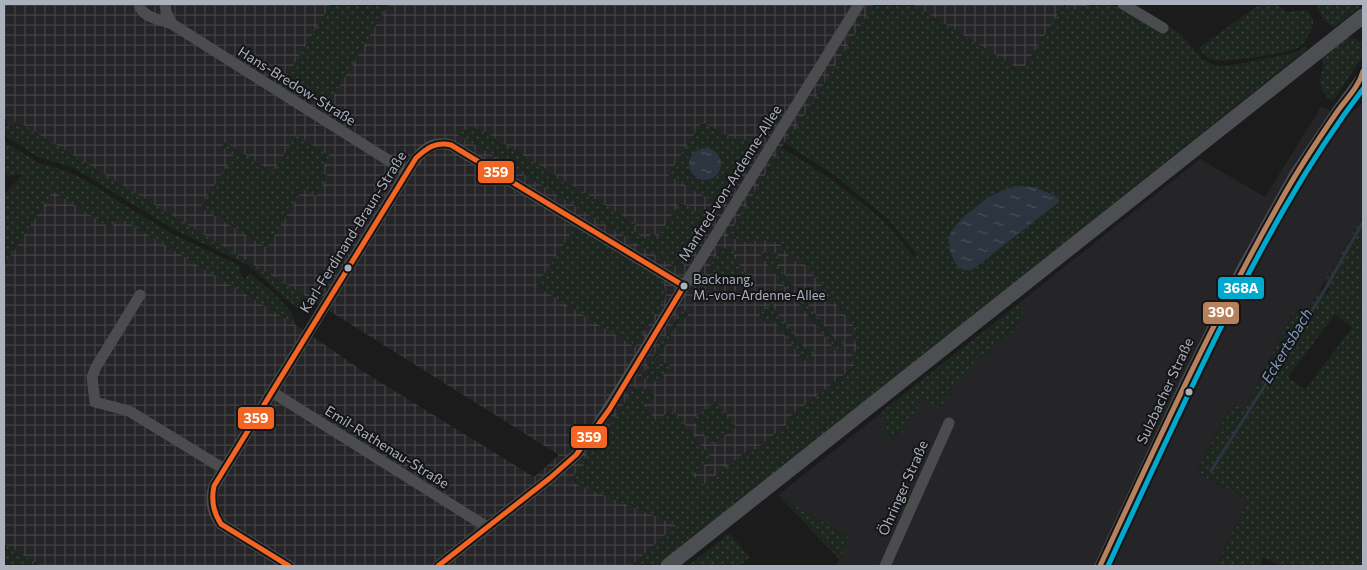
<svg xmlns="http://www.w3.org/2000/svg" width="1367" height="570" font-family="Commissioner,sans-serif">
<defs>
<pattern id="industrial-grid" width="8" height="8" patternUnits="userSpaceOnUse" patternTransform="scale(1.25)"><rect width="8" height="8" fill="#252528"/><path d="M0 4h8M4 0v8" fill="none" stroke="#424245"/></pattern>
<pattern id="grass-dots" width="8" height="8" patternUnits="userSpaceOnUse" patternTransform="scale(1.25)"><rect width="8" height="8" fill="#1e2620"/><path d="M2 2h.1M6 6h.1" fill="none" stroke="#3c433e" stroke-width="1.8" stroke-linecap="round"/></pattern>
<pattern id="water-ripples" width="26" height="14" patternUnits="userSpaceOnUse" patternTransform="scale(1.25)"><rect width="26" height="14" fill="#2c353f"/><path d="M2 4q2-2 4 0t4 0M15 11q2-2 4 0t4 0" fill="none" stroke="#485059"/></pattern>
</defs>
<rect width="100%" height="100%" fill="#1b1b1c"/>
<path fill="#252528" d="M1363,103V215L1308,310L1293,312L1245,409L1232,403L1196,473L1248,500L1216,566H837L848,537L778,495L1200,159L1265,197L1321,107L1345,117Z"/>
<path fill="url(#industrial-grid)" d="M4,4H874L795,131H792L789,135L728,237L746,242L766,240L776,242L781,245L794,262L800,258L857,330L856,341L857,350L849,360L855,366L787,419L790,422L751,453L749,450L702,486L692,475L710,460L671,410L656,422L643,405L654,396L634,388L610,426L582,462L676,526L631,566H466L465,564L462,566H41L4,544V266L53,190L109,227L119,216L296,325L367,374L534,477L559,455L312,300L115,182L8,125L4,115Z
M912,4H1093L1074,10L1064,5L1022,71Z"/>
<path fill="url(#grass-dots)" fill-rule="evenodd" d="M331,4H389L328,105L285,79Z
M874,4H912L1022,71L1064,5L1074,10L1093,4H1113L1160,33L1166,24L1179,33L1204,60L1216,66L1232,65L1294,53L1305,46L1307,49L659,566H631L676,525L569,481L584,464L582,462L610,426L634,387L649,390L655,396L644,405L656,421L671,410L674,411L710,456V460L692,475L702,486L748,450L751,453L789,423L787,419L855,367L849,360L857,350V344L851,334L857,329L800,258L794,262L781,245L776,242L766,240L746,242L727,237L782,148C818,169 852,193 883,221C894,232 904,245 914,257L917,255L888,219L834,175L784,143L792,131L795,130ZM1035,187L1058,197L1059,202L972,270L954,228L974,208L997,193Z
M1260,4H1277L1287,12L1307,10C1309,13 1312,17 1313,20C1315,28 1305,43 1299,47C1290,53 1224,63 1214,60C1207,58 1203,54 1199,48Z
M1316,4H1363L1334,28L1324,20Z
M1347,38L1356,39L1363,43L1362,57L1333,101C1329,99 1327,97 1324,93C1314,77 1327,71 1322,58Z
M4,116L8,125L17,121L310,299L303,312L286,299L248,265L173,229L74,168L38,157L4,135Z
M702,122L737,140L739,137L757,146L719,205L668,175Z
M477,127L636,224L632,230L647,240L652,233L658,237L680,202L711,220L683,266L680,268L673,266L454,132Z
M296,135L330,156L320,171L328,176L316,196L303,189L267,248L200,207L234,155L222,147L225,142L273,172Z
M4,141L37,162L69,172L87,181L121,203L171,233L234,263L241,267L239,271L245,279L250,273C263,285 295,308 296,325L119,217L111,228L53,191L4,266V194L22,175L4,176Z
M1363,215V566H1284L1263,558L1260,566H1216L1248,500L1196,473L1232,403L1245,409L1293,312L1308,310L1320,290L1326,295L1330,289L1324,283ZM1335,314L1352,328L1305,390L1288,377Z
M575,227L663,280L666,295L664,300L635,347L536,286Z
M721,247L738,252L733,256L746,274L730,286L733,289L726,295L723,293L729,288L714,269L709,273H706Z
M762,252L776,253L782,261L777,265L795,288L789,292L759,253Z
M798,291L838,344L844,340V344L836,351L793,296Z
M770,292L777,301L772,306L807,351L812,347L815,352L804,361L772,318L766,323L759,315L773,302L768,294Z
M1019,304L1022,306C1021,311 1022,318 1020,323C1014,336 999,341 990,349V354L983,357L979,355L963,378L954,383L942,409L919,400L916,405L918,408L911,421L906,420L902,427L907,429L905,433L899,431L895,440C879,437 886,422 882,411Z
M682,309L688,313V316L678,323L660,354L655,359L661,367L667,361L671,368L657,381L640,378Z
M716,401L736,427L712,445L692,419Z
M778,495L848,537L840,560Z
M729,533L750,557L739,566H688Z
M4,544L41,566H4Z"/>
<path fill="url(#water-ripples)" d="M689 164a16 16 0 1 1 32 0a16 16 0 1 1-32 0Z
M1015,186L1035,187L1058,197L1059,202L972,270C962,271 958,269 954,260C950,253 947,241 950,234C956,221 984,199 997,193C1002,190 1009,189 1015,186Z"/>
<g fill="none" stroke-linecap="round" stroke-linejoin="round">
<path stroke="#2c353f" stroke-width="3" d="M1211,471L1323,293L1363,222"/>
<path stroke="#4b4c4e" stroke-width="11" d="M139,4C142,18 160,19 172,24L407,172
M165,4L166,12L172,24
M1123,4L1163,28
M140,295L96,367L92,377L95,402L129,411L224,469
M272,392L487,527
M289,566L221,524C212,513 210,499 214,486L407,172C418,155 428,139 451,145L684,286
M438,566L550,478L576,455L593,433L859,4
M885,566L949,423
M1100,566L1184,386L1243,267L1295,174L1338,110L1363,76"/>
<path stroke="#4c4e52" stroke-width="15" d="M668,566L1363,16"/>
<defs>
<path id="bus-1" d="M289,566L221,524C213,512 211,500 214,486L416,158C427,148 436,141 451,145L684,286L609,410L576,455L550,478L438,566"/>
<path id="bus-2" d="M1100,566C1157,443 1213,320 1280,202C1297,171 1317,141 1337,112C1346,99 1359,87 1363,71"/>
<path id="bus-3" d="M1108,566C1144,488 1180,410 1218,333C1261,248 1305,165 1363,89"/>
</defs>
<use href="#bus-1" stroke="#151518" stroke-width="9"/>
<use href="#bus-2" stroke="#151518" stroke-width="9"/>
<use href="#bus-3" stroke="#151518" stroke-width="9"/>
<use href="#bus-1" stroke="#f26522" stroke-width="5"/>
<use href="#bus-2" stroke="#b6815c" stroke-width="5"/>
<use href="#bus-3" stroke="#00a9ce" stroke-width="5"/>
</g>
<g fill="#abb0bd" stroke="#151518" stroke-width="2">
<circle cx="348" cy="268" r="4.5"/>
<circle cx="684" cy="286" r="4.5"/>
<circle cx="1189" cy="392" r="4.5"/>
</g>
<g text-anchor="middle" stroke-width="4" stroke-linejoin="round" paint-order="stroke">
<g font-size="13" fill="#abb0bd" stroke="#151518" text-anchor="start">
<text x="693" y="284">Backnang,<tspan x="693" dy="16">M.-von-Ardenne-Allee</tspan></text>
</g>
<g font-size="14" fill="#abb0bd" stroke="#151518">
<text transform="translate(297 86) rotate(32)" y="5">Hans-Bredow-Straße</text>
<text transform="translate(730 183) rotate(-58)" y="5">Manfred-von-Ardenne-Allee</text>
<text transform="translate(353 232) rotate(-58)" y="5">Karl-Ferdinand-Braun-Straße</text>
<text transform="translate(1165 391) rotate(-65)" y="5">Sulzbacher Straße</text>
<text transform="translate(387 447) rotate(32)" y="5">Emil-Rathenau-Straße</text>
<text transform="translate(903 488) rotate(-66)" y="5">Öhringer Straße</text>
</g>
<g font-size="15" font-style="italic" fill="#7f9cbb" stroke="#151518">
<text transform="translate(1287 346) rotate(-59)" y="5">Eckertsbach</text>
</g>
</g>
<g stroke="#151518" stroke-width="2">
<rect x="477" y="160" width="38" height="24" rx="5" fill="#f26522"/>
<rect x="1217" y="276" width="48" height="24" rx="5" fill="#00a9ce"/>
<rect x="1202" y="301" width="38" height="24" rx="5" fill="#b6815c"/>
<rect x="237" y="406" width="38" height="24" rx="5" fill="#f26522"/>
<rect x="570" y="425" width="38" height="24" rx="5" fill="#f26522"/>
</g>
<g font-size="14" text-anchor="middle" font-weight="bold" fill="#fff">
<text x="496" y="177">359</text>
<text x="1241" y="293">368A</text>
<text x="1221" y="317">390</text>
<text x="256" y="423">359</text>
<text x="589" y="442">359</text>
</g>
<rect width="1367" height="570" fill="none" stroke="#abb0bd" stroke-width="10"/>
</svg>
